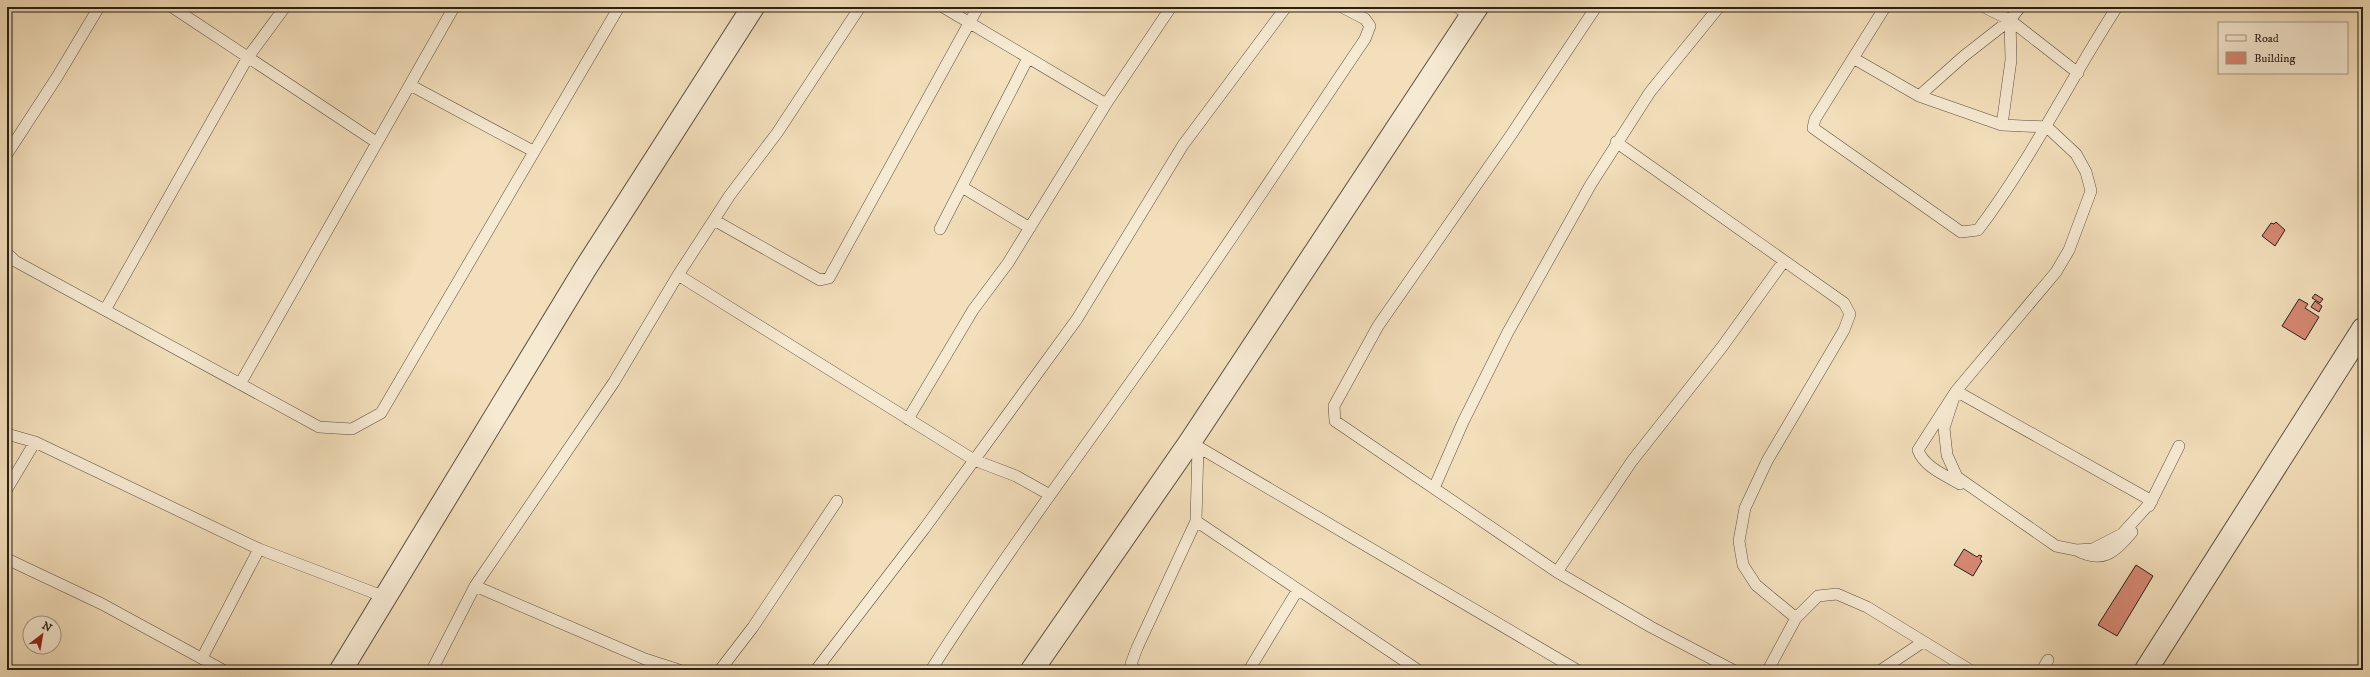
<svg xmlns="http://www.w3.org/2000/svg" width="2370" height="677" font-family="'IM FELL DW Pica',serif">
<rect width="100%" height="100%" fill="#f3dfbb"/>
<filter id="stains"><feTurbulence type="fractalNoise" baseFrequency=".005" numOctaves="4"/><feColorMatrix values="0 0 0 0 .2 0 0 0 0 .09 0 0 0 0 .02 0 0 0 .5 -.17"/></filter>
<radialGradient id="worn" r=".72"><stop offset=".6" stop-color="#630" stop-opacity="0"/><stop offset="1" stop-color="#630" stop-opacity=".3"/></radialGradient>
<path fill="#d78975" stroke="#291e17" d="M2276,222L2285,230L2275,246L2262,236L2271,223L2274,224Z
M2315,294L2323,299L2320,303L2312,298Z
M2299,299L2308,304L2305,308L2319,317L2305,340L2282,326Z
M2315,301L2322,306L2319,312L2311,307Z
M1964,549L1977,557L1979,555L1982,556L1980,559L1982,561L1973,576L1954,565Z
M2136,565L2153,576L2117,636L2098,625Z"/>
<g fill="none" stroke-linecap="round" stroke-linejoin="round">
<defs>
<path id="service" d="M172,7L376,142
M1457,7L1471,16
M1596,7L1511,135L1378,326L1334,406L1335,421L1557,572L1651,627L1733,670
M1885,7L1815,119L1813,128L1961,232L1978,230C2031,160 2069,81 2117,7
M1984,7L2010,20L2078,73
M1853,58L1919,96L2002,125L2047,127L2076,154L2086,172L2091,191L2069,250L2056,272L1956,391L1944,428L1947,455L1957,477L2056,546L2076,550L2093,549L2122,534L2152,501
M410,85L533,151
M1919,96L1964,56L2010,20L2020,7
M1106,104L1171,7
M2002,125L2011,60L2010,20
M1616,142L1844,303L1850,314L1844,330L1767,461L1745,508L1739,541L1743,565L1756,585L1796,618
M7,154L57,77L99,7
M962,187L1030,228
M714,220L820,280L829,278L978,7
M940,229L1028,58
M7,253L15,261L319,427L352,429L381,413L619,7
M678,275L974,460L1016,476L1050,495
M105,310L248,57L285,7
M240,384L454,7
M908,419L973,310L1008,263L1106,104L943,7
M7,434L35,442L259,549L385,597
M1190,442L1577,670
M1960,484C1945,475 1924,467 1918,450L1956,391L2152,501
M1434,488L1463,422L1508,332L1591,184L1650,92L1719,7
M7,489L35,442
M2149,506L2179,446
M1196,521L1418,670
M2076,550C2102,564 2115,553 2132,532
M7,559L102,604L223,670
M1557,572L1632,461L1722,347L1784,261
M475,586L645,659L679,670
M202,658L259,549
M432,670L475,586L614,382L678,275L730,195L777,133L860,7
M720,670L753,627L837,501
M816,670L924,529L1077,319L1183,145L1286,7
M931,670C1014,540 1107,418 1195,291C1253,208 1308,123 1365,39L1370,26L1365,19L1342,7
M1135,670L1131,664L1137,648L1196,521L1198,446
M1249,670L1297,591
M1768,670L1796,618L1818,596L1837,594L1867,607L1970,670
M1881,670L1923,642
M2042,670L2048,660"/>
<path id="minor" d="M341,670L585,269L753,7
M1032,670L1190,442L1477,7
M2146,670L2363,329"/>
</defs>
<use href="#service" stroke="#5c4e40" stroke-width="12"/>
<use href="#minor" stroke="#5c4e40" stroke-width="24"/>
<use href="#service" stroke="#f7ead3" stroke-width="11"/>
<use href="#minor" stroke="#f7ead3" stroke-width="22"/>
</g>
<rect width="2370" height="677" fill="none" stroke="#f3dfbb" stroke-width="24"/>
<rect x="8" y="8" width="2354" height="661" fill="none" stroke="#291e17" stroke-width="2"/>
<rect x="12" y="12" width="2346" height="653" fill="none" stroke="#291e17"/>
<rect x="2218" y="22" width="130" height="52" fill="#f7ead3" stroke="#a59888"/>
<rect x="2226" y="35" width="20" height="6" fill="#f7ead3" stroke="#a59888"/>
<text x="2254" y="42" font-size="12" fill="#291e17">Road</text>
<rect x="2226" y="52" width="20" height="12" fill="#d78975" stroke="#a59888"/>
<text x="2254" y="62" font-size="12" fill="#291e17">Building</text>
<g transform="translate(42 635) rotate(31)"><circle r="19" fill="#f7ead3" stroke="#a59888"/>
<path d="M0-3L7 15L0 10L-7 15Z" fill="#8f2418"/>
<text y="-6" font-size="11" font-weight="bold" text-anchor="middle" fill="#291e17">N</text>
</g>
<rect width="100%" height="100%" filter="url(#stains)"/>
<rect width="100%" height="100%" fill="url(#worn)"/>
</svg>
